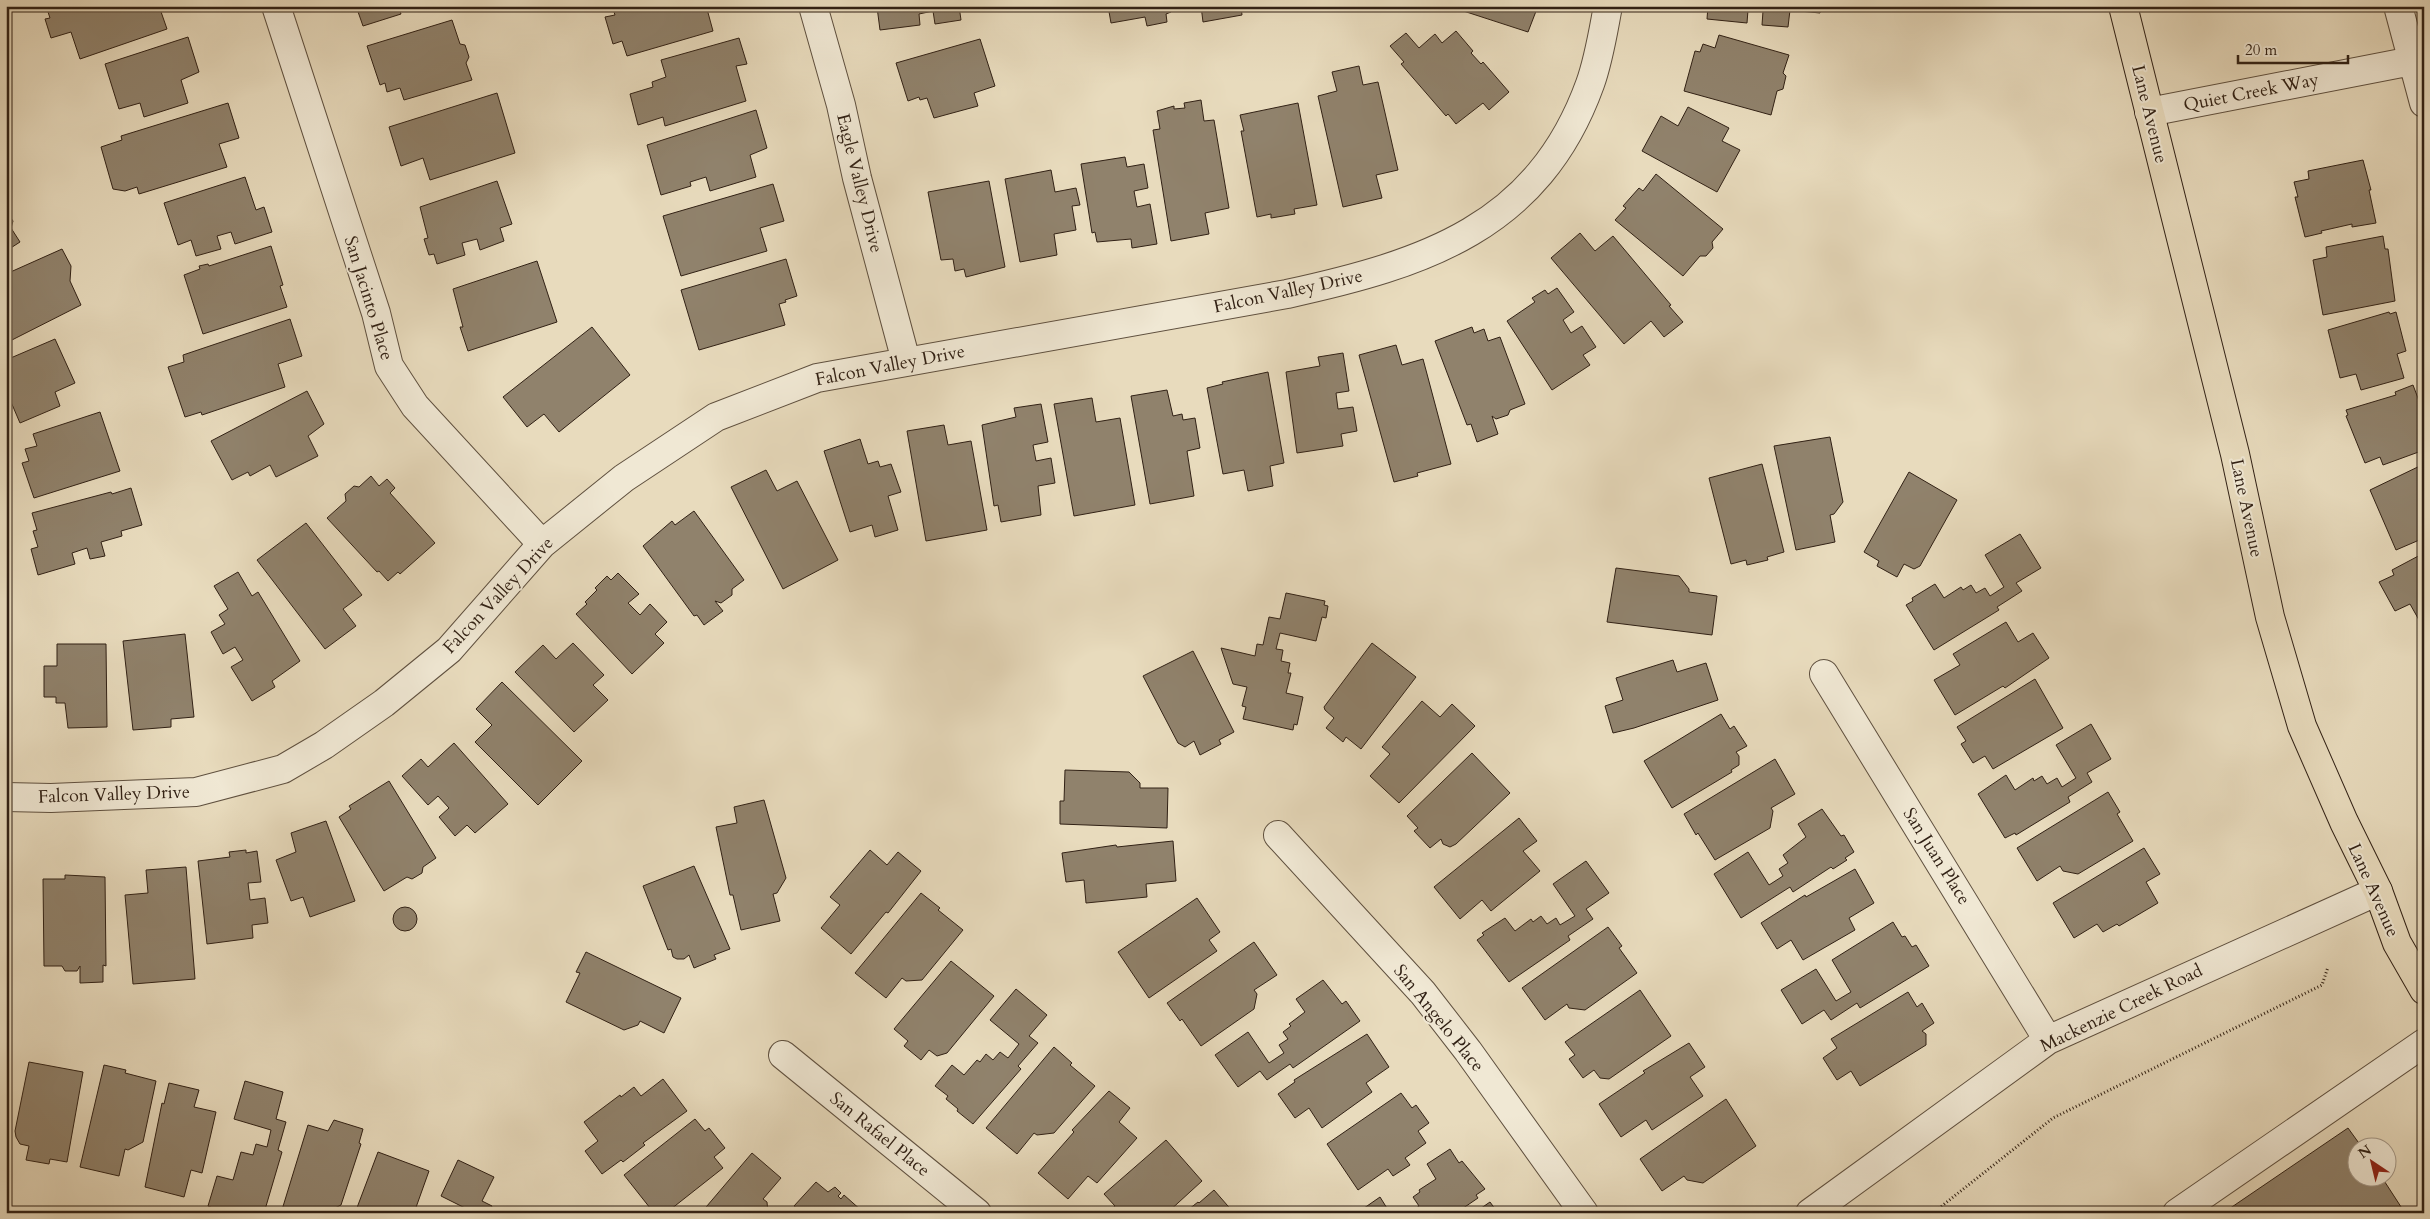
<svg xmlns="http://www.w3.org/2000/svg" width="2430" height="1219" font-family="Cardo,serif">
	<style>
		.building { fill: #90826c; stroke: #312115 }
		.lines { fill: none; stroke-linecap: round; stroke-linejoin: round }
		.minor-casing { stroke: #5f503f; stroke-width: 30 }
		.major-casing { stroke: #312115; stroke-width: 30 }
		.path { stroke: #312115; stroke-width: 3; stroke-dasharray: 1 2.5; stroke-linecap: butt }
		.minor { stroke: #f0e8d4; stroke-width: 28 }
		.major { stroke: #e8dbbd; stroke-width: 28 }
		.labels { text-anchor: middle; stroke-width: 4; stroke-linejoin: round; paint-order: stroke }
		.street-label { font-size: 18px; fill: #312115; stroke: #f0e8d4 }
	</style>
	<rect width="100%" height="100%" fill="#e8dbbd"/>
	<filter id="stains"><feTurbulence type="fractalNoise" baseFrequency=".004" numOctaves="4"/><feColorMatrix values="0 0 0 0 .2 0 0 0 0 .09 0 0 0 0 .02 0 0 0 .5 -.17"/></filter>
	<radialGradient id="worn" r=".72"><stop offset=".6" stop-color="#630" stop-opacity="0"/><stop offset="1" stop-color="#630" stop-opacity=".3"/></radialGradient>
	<path class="building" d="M46 6H159L167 29 80 59 71 32 51 38 45 19 50 18Z
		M356 6H398L401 14 363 26Z
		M612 6H716L707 9 713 31 627 56 622 41 613 44 605 17 615 15Z
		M959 6 961 20 935 24 933 11 919 14 920 25 880 30 877 7Z
		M1108 6H1170L1171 12 1166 14 1167 22 1147 26 1145 17 1111 23Z
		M1201 6H1241L1242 15 1203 22Z
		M1448 6H1538L1528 32Z
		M1708 6H1821L1820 13 1790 10 1788 27 1762 25 1763 11 1748 10 1747 23 1707 19Z
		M452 20 460 44 465 45 469 57 466 63 472 80 404 100 400 88 387 92 385 83 380 85 367 46Z
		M1456 31 1473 51 1471 53 1481 64 1483 62 1509 92 1489 110 1483 103 1456 124 1448 114 1446 116 1401 64 1404 62 1390 46 1406 33 1419 48 1435 34 1442 43Z
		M1719 35 1789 55 1783 73 1786 76 1783 89 1777 91 1771 115 1684 91 1695 51 1700 52 1703 44 1715 48Z
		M188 37 199 72 181 80 188 103 144 117 140 103 119 109 105 64Z
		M739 38 747 64 736 66 746 101 665 126 663 117 638 125 630 94 653 87 652 82 666 77 661 60Z
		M980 39 995 86 974 93 978 106 934 118 927 98 920 100 919 97 908 101 896 63Z
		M1359 66 1363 85 1378 82 1398 170 1376 175 1382 198 1343 207 1318 96 1337 91 1332 72Z
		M497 93 515 153 430 180 423 158 401 166 389 127Z
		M1201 100 1204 121 1214 120 1229 208 1205 213 1209 234 1171 241 1153 130 1160 129 1157 111 1174 106V109L1185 108 1184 103Z
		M228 103 239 138 219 144 227 167 139 194 137 187 125 191 113 189 101 147 122 140 121 136Z
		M1298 103 1317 205 1294 209 1295 214 1271 218V214L1257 217 1241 131H1244L1240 115Z
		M1688 107 1729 128 1722 141 1740 150 1717 192 1642 151 1661 116 1678 126Z
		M756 110 767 148 750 155 756 177 710 191 706 177 690 182 691 186 661 195 647 145Z
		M1125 157 1127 167 1144 164 1148 188 1134 191 1137 207 1150 204 1157 244 1132 248 1131 239 1097 242 1095 232 1092 233 1081 164Z
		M2363 160 2371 190H2369L2376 223 2352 227V224L2321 231 2322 233 2305 237 2295 197H2298L2294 182 2309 179 2308 171Z
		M1051 170 1055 192 1076 188 1080 205 1072 206 1076 230 1054 234 1057 255 1020 262 1005 179Z
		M1656 174 1723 229 1712 242 1713 248 1706 256H1700L1683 276 1615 220 1626 208 1623 206 1639 188 1643 191Z
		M245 177 256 210 264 207 272 232 235 244 231 232 217 236 221 249 196 256 191 240 178 245 164 203Z
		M497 181 512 224 500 228 504 241 480 250 477 239 462 243 465 255 437 264 434 254 429 255 424 239 428 238 420 207Z
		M989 181 1005 267 966 277 964 269 955 271 953 259 941 260 928 192Z
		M773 184 784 221 760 228 767 251 681 276 663 216Z
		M6 211 13 221 11 228 20 242 6 251Z
		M1580 233 1595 251 1613 236 1671 305 1669 306 1683 322 1664 337 1651 321 1624 344 1551 258Z
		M2383 236 2385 249H2388L2395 301 2323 315 2313 260 2327 257 2326 247Z
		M271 246 283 285 280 286 287 307 203 334 184 275 200 269 199 266 208 264 209 266Z
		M62 249 71 266 70 281 81 305 6 343V274Z
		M786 259 797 296 785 300 786 302 779 304 785 325 699 350 681 290Z
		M537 261 557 322 468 351 460 327H463L453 289Z
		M1557 288 1574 312 1563 320 1571 333 1582 326 1596 347 1583 355 1590 365 1552 390 1507 321 1535 302 1532 298 1545 290 1548 294Z
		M2389 312 2390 314 2396 312 2406 351 2397 354 2404 378 2361 390 2356 374 2340 378 2328 330Z
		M290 319 302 356 278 364 285 387 202 415 201 412 185 417 168 367 184 362 183 355Z
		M592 327 630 375 559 432 544 414 527 427 503 397Z
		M1472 327 1474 333 1484 329 1488 341 1500 337 1525 404 1510 410 1508 415 1496 419 1492 416 1498 434 1477 442 1471 424 1467 425 1435 341Z
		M55 339 75 383 55 392 60 406 20 423 11 402 6 404V360Z
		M1396 345 1402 365 1423 359 1451 464 1417 473 1418 476 1394 482 1359 355Z
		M1343 353 1349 391 1336 393 1338 409 1353 407 1357 431 1341 434 1343 446 1297 453 1286 372 1320 366 1318 357Z
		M1268 372 1284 463 1270 466 1273 486 1248 491 1244 470 1223 474 1207 388 1223 384 1222 382Z
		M2413 385 2424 414V450L2383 465 2380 457 2365 463 2346 416 2348 415 2346 410 2396 395 2395 392Z
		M1167 390 1173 416 1182 414 1183 420 1195 418 1200 448 1187 451 1194 496 1150 504 1131 396Z
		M307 391 324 424 308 436 318 456 276 477 270 465 250 476 248 472 232 480 211 441Z
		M1092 398 1096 422 1120 418 1135 505 1074 516 1054 404Z
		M1041 404 1048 442 1033 445 1036 461 1051 458 1055 483 1038 486 1041 515 1001 522 998 505 994 506 982 425 1016 417 1014 408Z
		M100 412 120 471 34 498 22 463 29 461 25 449 37 446 33 434Z
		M944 425 948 445 971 441 987 530 926 541 907 431Z
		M1830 437 1843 502 1834 514 1830 515 1835 542 1796 550 1774 446Z
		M860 439 868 464 878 461 880 467 891 464 901 492 888 496 898 530 875 537 872 525 850 532 824 451Z
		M1762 464 1784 552 1767 557 1768 560 1747 565 1746 560 1731 564 1709 478Z
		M2424 464V538L2396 550 2370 490Z
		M766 470 777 491 797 481 838 560 783 589 731 487Z
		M1909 472 1957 500 1920 566 1914 569 1904 564 1897 577 1877 566 1879 561 1864 552Z
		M371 476 379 486 387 479 395 488 390 493 435 543 400 574 398 572 388 581 379 571 377 572 327 518 346 501 345 494 354 486 359 487Z
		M131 488 142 525 121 531 122 536 101 542 105 556 90 559 87 548 72 553 75 564 38 575 31 549 38 547 33 531 37 530 32 513 111 492 112 494Z
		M694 511 744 580 732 589V595L721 603 715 601 723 611 704 625 697 615 694 616 643 546 672 521 675 525Z
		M306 523 362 595 343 609 356 626 325 649 257 560Z
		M2020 534 2041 568 2016 583 2022 591 1997 607 1999 610 1934 650 1906 605 1913 601 1912 598 1935 584 1944 598 1961 587 1963 590 1971 585 1976 593 1985 588 1990 596 2004 587 1985 555Z
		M2424 553V617L2419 620 2410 604 2395 611 2379 582 2394 575 2392 570Z
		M1616 568 1679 576 1689 589V592L1717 596 1712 635 1607 622Z
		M238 572 252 596 258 592 300 661 272 681 275 687 252 701 231 667 243 660 235 647 223 654 211 632 225 624 219 615 228 609 214 586Z
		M618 573 639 594 628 603 640 615 650 604 667 622 655 634 664 643 632 674 576 614 587 604 585 602 597 590 595 588 607 576 611 580Z
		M1286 593 1325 601 1324 605 1328 606 1326 618 1322 617 1316 641 1280 633 1276 649 1283 650 1281 661 1290 663 1288 673H1291L1286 693 1303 697 1297 725 1294 724 1293 730 1243 719 1246 707 1242 706 1247 687 1233 684 1221 648 1255 656 1257 644 1263 645 1269 617 1280 619Z
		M2006 622 2018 642 2033 633 2049 658 2005 688 2003 686 1955 715 1934 680 1960 665 1953 654Z
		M185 634 194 717 171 719V727L133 730 123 641Z
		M573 643 604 675 593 685 608 700 574 732 515 672 543 645 556 659Z
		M1372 643 1416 677 1361 749 1346 737 1343 742 1326 728 1334 718 1325 710 1324 707Z
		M57 644H106L107 727 68 728 65 703H56V697H44V666H57Z
		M1193 651 1234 732 1219 740 1221 744 1200 755 1194 741 1185 747 1178 743 1143 676Z
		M1673 660 1677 672 1706 663 1718 700 1634 728 1613 733 1605 706 1623 700 1616 678Z
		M2035 679 2063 728 1993 769 1985 756 1973 763 1961 744 1966 741 1957 727Z
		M502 682 582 761 538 805 475 742 492 725 476 709Z
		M1422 701 1440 717 1452 704 1475 726 1399 803 1370 776 1390 754 1382 747Z
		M1721 714 1730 729 1734 726 1747 746 1736 752 1739 756V765L1731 770 1732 772 1672 808 1644 761Z
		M2091 724 2111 759 2087 773 2092 782 2068 797 2070 802 2016 835 2015 833 2005 838 1978 794 2006 775 2015 790 2033 778 2034 781 2042 776 2047 784 2057 778 2062 787 2076 778 2056 745Z
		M454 743 508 804 475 833 467 825 455 836 439 817 449 808 438 796 428 805 402 776 421 759 428 767Z
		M1472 753 1510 793 1456 844 1450 847 1443 844 1441 839 1430 848 1414 831 1418 828 1407 816Z
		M1775 759 1795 794 1771 808 1773 811 1770 828 1715 860 1698 833 1696 835 1684 814Z
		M1065 770 1129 772 1140 783V788H1168L1167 828 1060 824V801H1064Z
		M389 781 436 858 423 867 422 873 412 879 407 877 384 891 339 817 351 809 349 806Z
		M2108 792 2120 812 2117 814 2133 841 2078 874 2063 871 2060 866 2037 881 2017 848Z
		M764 800 786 878 777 893 773 894 780 921 741 930 733 895H730L716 827 737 823 734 807Z
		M1822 809 1841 836 1844 835 1854 852 1845 858 1847 860 1833 869 1831 867 1793 892 1790 887 1741 918 1714 874 1748 852 1769 885 1783 876 1779 869 1788 863 1783 855 1806 837 1798 824Z
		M1519 818 1537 841 1523 851 1540 871 1491 911 1482 900 1460 919 1434 887Z
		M326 821 355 901 310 917 303 897 291 901 276 860 296 852 291 833Z
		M1173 841 1176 881 1146 884 1147 897 1086 903 1084 880 1066 882 1062 853 1116 845 1117 847Z
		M2144 848 2160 874 2146 882 2158 903 2119 926 2117 924 2103 932 2097 924 2074 938 2053 903Z
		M246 850V853L257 851 261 882 248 883 250 900 265 898 268 923 252 925 253 938 207 944 198 861 230 857 229 852Z
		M870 850 887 865 898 852 921 871 888 913 886 912 851 954 821 928 840 905 830 897Z
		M1586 861 1609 893 1586 909 1593 919 1568 936 1570 940 1509 982 1477 940 1484 935 1482 933 1505 918 1515 931 1531 919 1533 922 1541 916 1547 924 1556 918 1560 925 1575 916 1553 884Z
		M694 866 730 949 714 955 716 959 694 968 689 955 684 959H677L673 957 671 949 668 950 643 886Z
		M186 867 195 979 133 984 125 895 148 893 146 870Z
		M1855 869 1874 903 1849 918 1855 930 1803 960 1791 940 1777 949 1761 923 1805 895 1806 897Z
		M65 875 105 877 106 966 103 965V982L80 983V966L77 971H65L62 966H44L43 879H65Z
		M921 893 940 908 938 910 963 930 922 980 906 981 902 978 886 998 855 973Z
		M1197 898 1220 932 1209 940 1217 951 1149 998 1118 952Z
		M393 919a12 12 0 1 1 24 0a12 12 0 1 1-24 0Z
		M1893 922 1902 937 1905 936 1912 947 1916 945 1929 966 1860 1008 1857 1003 1831 1020 1824 1010 1802 1024 1781 990 1816 969 1836 1001 1851 992 1832 960Z
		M1608 927 1622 946 1619 948 1637 973 1585 1010 1569 1008 1567 1004 1545 1020 1522 988Z
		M1254 942 1277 975 1254 990 1257 994 1254 1009 1201 1046 1182 1019 1180 1021 1167 1003Z
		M586 952 681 998 664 1033 640 1021 638 1025 624 1030 566 1002 580 973 576 972Z
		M951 961 994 996 947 1053 937 1056 929 1050 921 1060 904 1046 908 1041 894 1029Z
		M1323 980 1342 1004 1346 1001 1360 1021 1293 1068 1290 1064 1267 1080 1260 1071 1238 1087 1215 1055 1248 1032 1269 1063 1284 1053 1279 1045 1288 1039 1283 1032 1291 1026 1289 1024 1305 1012 1296 999Z
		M1016 989 1047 1015 1029 1036 1038 1043 1018 1066 1021 1069 973 1124 957 1111 958 1109 946 1099 948 1096 935 1086 952 1065 964 1075 977 1060 980 1062 986 1054 993 1060 1000 1052 1008 1058 1019 1044 990 1020Z
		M1640 990 1671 1036 1609 1079 1600 1078 1594 1070 1583 1078 1569 1059 1575 1055 1565 1042Z
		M1908 992 1917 1007 1922 1003 1934 1023 1922 1031 1926 1034V1045L1860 1086 1851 1071 1837 1080 1823 1058 1837 1048 1831 1039Z
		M1367 1034 1389 1067 1366 1083 1372 1092 1322 1128 1309 1108 1295 1118 1278 1094 1295 1082 1294 1080Z
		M1689 1043 1705 1067 1690 1077 1703 1096 1652 1130 1646 1120 1621 1137 1599 1104 1645 1073 1643 1071Z
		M1054 1047 1072 1063 1070 1065 1095 1086 1054 1133 1037 1135 1034 1133 1017 1154 986 1128Z
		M29 1062 83 1072 67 1162 50 1159 49 1164 26 1160 29 1146 20 1144 16 1137 15 1131Z
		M104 1065 126 1070 125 1073 156 1081 143 1142 128 1150 125 1149 119 1176 80 1167Z
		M663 1079 687 1111 643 1143 645 1145 623 1162 621 1160 602 1174 585 1151 598 1141 584 1122 620 1095 621 1097 634 1087 641 1096Z
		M245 1081 283 1092 276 1119 286 1122 278 1150 282 1152 264 1213H224L208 1206 217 1176 233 1180 241 1152 253 1155 256 1144 267 1147 271 1130 234 1119Z
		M169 1083 199 1090 194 1107 216 1112 202 1173 191 1170 184 1197 145 1187 162 1103 164 1104Z
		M1109 1091 1130 1108 1119 1122 1137 1138 1097 1183 1088 1176 1068 1199 1038 1173 1074 1132 1072 1130Z
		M1401 1093 1412 1108 1416 1105 1429 1123 1418 1131 1426 1143 1405 1158 1410 1165 1393 1176 1388 1169 1358 1190 1327 1144Z
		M1726 1099 1756 1146 1703 1183 1687 1180 1684 1176 1662 1191 1640 1159Z
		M695 1119 705 1131 709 1128 725 1148 714 1157 723 1168 666 1213H654L624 1175Z
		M334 1120 363 1129 359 1143 361 1144 341 1205 327 1212 281 1213 308 1125 328 1131Z
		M2348 1128 2361 1146H2358V1176H2381L2405 1213H2223Z
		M1166 1140 1202 1181 1167 1213H1107L1115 1206 1104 1194Z
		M1450 1149 1459 1163 1462 1161 1485 1189 1476 1195 1478 1198 1456 1213H1410L1419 1206 1413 1197 1420 1192 1419 1190 1436 1179 1427 1164Z
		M378 1152 429 1171 414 1213H355Z
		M752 1153 781 1178 763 1199 767 1202 768 1213H701Z
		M458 1160 494 1177 482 1201 492 1206 489 1213H475L441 1196Z
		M816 1182 828 1192 835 1187 841 1193 838 1196 841 1199 844 1195 862 1211 860 1213H803L794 1206Z
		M1214 1190 1234 1213H1184L1198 1202 1199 1203Z
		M1380 1197 1390 1213H1357Z
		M1490 1202 1498 1213H1474Z"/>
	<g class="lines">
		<defs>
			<path id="minor" d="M276 6 376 313 389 366 415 406 542 544
				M813 6 841 105 857 178 906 361
				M2398 6 2424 103
				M2149 112 2412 61
				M1824 674 2048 1040
				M6 797 51 798 196 792 283 769 324 745 384 703 449 650 542 544 624 478 716 417 817 378 1287 294C1424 264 1538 228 1590 84 1599 59 1603 32 1608 6
				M1278 835 1423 993 1468 1051 1584 1213
				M783 1055 977 1213
				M1810 1213 2048 1040 2378 891
				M2177 1213 2424 1043"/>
			<path id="major" d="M2123 6 2235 454 2270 617 2302 726 2344 822 2378 891 2397 943 2424 990"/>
		</defs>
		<use href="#minor" class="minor-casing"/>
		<use href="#major" class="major-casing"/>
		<path class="path" d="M1933 1213 2053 1118 2322 985 2328 967"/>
		<use href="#minor" class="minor"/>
		<use href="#major" class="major"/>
	</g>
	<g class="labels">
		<g class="street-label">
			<text transform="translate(2251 92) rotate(-11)" y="6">Quiet Creek Way</text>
			<text transform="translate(2150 114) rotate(76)" y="6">Lane Avenue</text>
			<text transform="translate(860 183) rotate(76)" y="6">Eagle Valley Drive</text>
			<text transform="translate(1288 291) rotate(-12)" y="6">Falcon Valley Drive</text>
			<text transform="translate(369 298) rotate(73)" y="6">San Jacinto Place</text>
			<text transform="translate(890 365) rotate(-11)" y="6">Falcon Valley Drive</text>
			<text transform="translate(2247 508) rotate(78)" y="6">Lane Avenue</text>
			<text transform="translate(498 595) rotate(-47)" y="6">Falcon Valley Drive</text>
			<text transform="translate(114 794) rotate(-2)" y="6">Falcon Valley Drive</text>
			<text transform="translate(1937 856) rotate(58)" y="6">San Juan Place</text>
			<text transform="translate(2374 890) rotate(66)" y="6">Lane Avenue</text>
			<text transform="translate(2121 1008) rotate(-26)" y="6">Mackenzie Creek Road</text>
			<text transform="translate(1439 1018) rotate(51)" y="6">San Angelo Place</text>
			<text transform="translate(880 1134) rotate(39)" y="6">San Rafael Place</text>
		</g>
	</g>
	<rect width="2430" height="1219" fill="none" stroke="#e8dbbd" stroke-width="25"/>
	<rect x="8" y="8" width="2415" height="1204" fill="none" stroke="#312115" stroke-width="2.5"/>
	<rect x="12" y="12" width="2405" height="1194" fill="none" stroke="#312115"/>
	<g transform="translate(2372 1162) rotate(325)"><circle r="24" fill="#f0e8d4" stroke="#a49888"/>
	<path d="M0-4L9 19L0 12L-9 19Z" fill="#8f2418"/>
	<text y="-8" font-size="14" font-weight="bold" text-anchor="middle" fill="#312115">N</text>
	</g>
	<path d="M2238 55v8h110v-8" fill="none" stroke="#312115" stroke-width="2.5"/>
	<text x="2245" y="55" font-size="15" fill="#312115" stroke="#f0e8d4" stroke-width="4" paint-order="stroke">20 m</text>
	<rect width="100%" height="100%" filter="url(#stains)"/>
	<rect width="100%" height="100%" fill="url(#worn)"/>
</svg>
